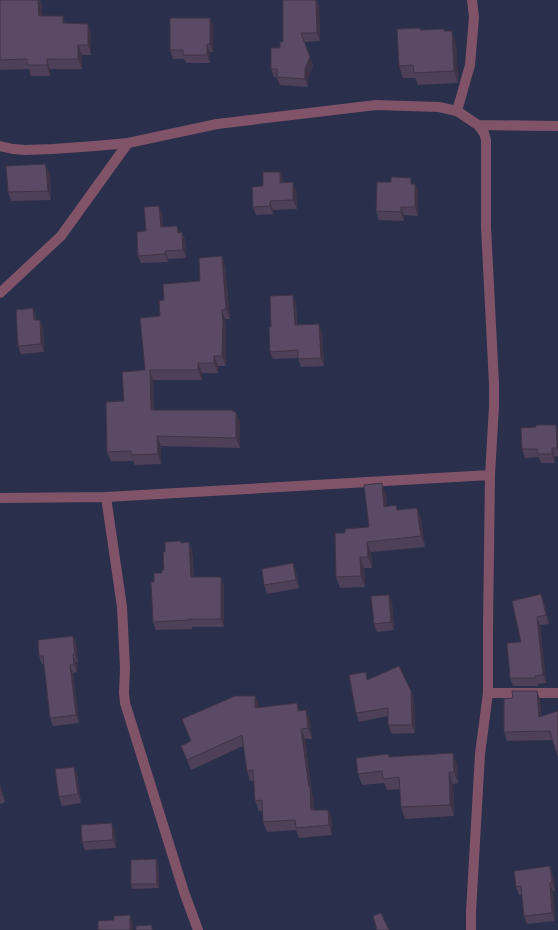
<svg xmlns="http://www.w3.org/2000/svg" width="558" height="930" font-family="Roboto,sans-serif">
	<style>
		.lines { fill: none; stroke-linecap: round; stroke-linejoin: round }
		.minor { stroke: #815369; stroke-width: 10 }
		.wall { fill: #4d4058 }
		.shaded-wall { fill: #3f3447 }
		.building { fill: #5a4a66; stroke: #3f3447 }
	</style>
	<rect width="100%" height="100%" fill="#2a304b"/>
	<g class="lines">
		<path class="minor" d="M457 111 470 65 474 17 472 0
			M0 146 13 149 25 150 53 149 95 146 128 143 217 124 376 105 439 107 457 111 478 125 558 126
			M0 293 61 236 128 143
			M106 497 122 607 125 668 124 693 125 703 184 892 198 930
			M0 498 106 497 490 475
			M488 693H558
			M471 930V912L480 754 488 693V627L490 475 494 406V384L486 227V140L484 133 478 125"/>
	</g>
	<path class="wall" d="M0 0H40L42 5V16H63L65 24 91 34V55H82V69H50V76H31L29 69 0 70Z
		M319 6 320 41 304 42 313 66 308 77V87L280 85 277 78 274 77 271 69 280 48 283 42Z
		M210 18 213 26V52H210V63H186L184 59H173L170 50Z
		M421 30 445 31 456 43 458 83 418 85 415 78H403L399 66Z
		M45 164 50 175 51 200 11 201 8 192Z
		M280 172 283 180V183L296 191 297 209 273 210V214L256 215 253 207 263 186Z
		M413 184H415L418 192V216L404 215V221L379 220 376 211Z
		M159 206 162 214 163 226 180 232H182L185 240 186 258 168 259V262L141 263 138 256 146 231Z
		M222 256 225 266 230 319H225L226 333V366H218V373H202V380H153L154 410H233L234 412H236L240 421V448L161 446V464L135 465 133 461H111L107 452 124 401 145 370 160 316 164 300 200 281Z
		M293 295 296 303 297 325 322 332 324 366 301 367 298 358 273 359 270 352Z
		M33 308 36 317V320H40L43 328 44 352 21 354 18 346Z
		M558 430V456L555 457V463H541L539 457 525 458 522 449Z
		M386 494 387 506 421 519 425 547 371 552 372 568H364L365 587 340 588 336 577 345 533 369 527Z
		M189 542 192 551 194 577H221L224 586V627H192V629L156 630 153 622 154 582 162 573 164 570 165 552 182 543Z
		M293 563 296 572 299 588 267 594 264 585Z
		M389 595 392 603 394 630 377 632 374 624Z
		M544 603 549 624 540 625 546 683 538 684V686H513L510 678 521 642Z
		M73 636 76 644 78 662H76L77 672 73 673 79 723 53 726 50 718 44 664H42L39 656Z
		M369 680 411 691 414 699 415 733 392 734 388 725V716L359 722 356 713Z
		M537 691 540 700 541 716 558 711V757L552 740 507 741 504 732 513 698Z
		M255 696 259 707 300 711 310 721 312 739H305L312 794 313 797 314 810H328L332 820V835L299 838 296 830 267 832 263 822V811H259L255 801 254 781H250L247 771 243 746 191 770 181 746 191 742 182 719Z
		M453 753 457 765 458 783 453 784 454 816 405 819 401 807 400 789 387 790 384 783 362 785 358 774 388 754 389 757Z
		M74 767 77 775 81 803 62 806 59 797Z
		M0 784 5 802 0 804Z
		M115 832 116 848 85 850 82 842Z
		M156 859 158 863 159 888 132 889 131 884Z
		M553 875 555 891H553L555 921 527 924 524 916 522 895H519L516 887Z"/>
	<path class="shaded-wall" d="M38 0H40L42 5 43 27 39 16Z
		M316 0H317L319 6 320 41 317 33Z
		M63 16 66 27 63 23Z
		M210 18 213 26V52L210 44Z
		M88 24 91 34V55L88 45Z
		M452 31 456 43 458 83 454 71Z
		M301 33 313 66 308 77V87L305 79Z
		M207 44 210 52V63L207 55Z
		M78 45 82 55V69L78 59Z
		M47 59 50 69V76L47 65Z
		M45 164 50 175 51 200 48 191Z
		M280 172 283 180V191L280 183Z
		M293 182 296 191 297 209 293 200Z
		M415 184 418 192V216L415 207Z
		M270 201 273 210V214L270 206Z
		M159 206 162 214 164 234 161 227Z
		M401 207 404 215V221L401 212Z
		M177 226 180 233H178Z
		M182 232 185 240 186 258 183 250Z
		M165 251 168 259V262L165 254Z
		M222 256 225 266 230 319 226 309Z
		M293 295 296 303 297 333 295 325Z
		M33 308 36 317 37 328 34 320Z
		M222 310 225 319 226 333V366L222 356Z
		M40 320 43 328 44 352 41 344Z
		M319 324 322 332 324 366 321 358Z
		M214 356 218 366V373L214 363Z
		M198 363 202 373V380L198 370Z
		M150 370 153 380 154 420 151 410Z
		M233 410 236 418V412L240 421V448L236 438Z
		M556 425 558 430V452L557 448Z
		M157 436 161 446V464L158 454Z
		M552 448 555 457V463L552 454Z
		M382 483 386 494 388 517 384 507Z
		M417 508 421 519 425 547 421 536Z
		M189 542 192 551 194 586 191 577Z
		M367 542 371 552 372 568 368 557Z
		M360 557 364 568 365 587 361 576Z
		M293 563 296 572 299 588 296 580Z
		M221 577 224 586V627L221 619Z
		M541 594 544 603 549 624 546 615Z
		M389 595 392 603 394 630 391 622Z
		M537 617 540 625 546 683 543 675Z
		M73 636 76 644 78 662 75 654Z
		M73 654 76 662 77 672 74 664Z
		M70 665 73 673 79 723 76 715Z
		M411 691 414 699 415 733 412 725Z
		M537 691 540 700 542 725 539 717Z
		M255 696 259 706V718L255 708Z
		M297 703 301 713 298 711Z
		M306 710 310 721 312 739 308 728Z
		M301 729 305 739 312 794 313 797 315 820 311 810Z
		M453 753 457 765 458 783 454 772Z
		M74 767 77 775 81 803 78 794Z
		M449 772 453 784 454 816 450 805Z
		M0 784 5 802 2 794Z
		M328 810 332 820V835L329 825Z
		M112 823 115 832 116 848 113 840Z
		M156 859 158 863 159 888 157 884Z
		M550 866 553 875 555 891 552 882Z
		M550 883 553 891 555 921 552 913Z
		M130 915 133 924V930H130Z"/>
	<path class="building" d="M0 0H38L39 16H63V23L88 24V45H78V59H47V65H27V59L0 60Z
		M283 0H316L317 33H301L310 57 305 69V79L277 77V69H271V48H280V42H283Z
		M170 18H210V44H207V55H183V50H170Z
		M420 28V30L444 29V31H452L454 71 414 73 413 65 399 66 397 29Z
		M45 164 46 167 48 191 8 192 6 166Z
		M263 172H280V183L293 182V200L270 201V206L253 207 252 187 263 186Z
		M391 177 411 178V184H415V207H401V212L376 211 377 182H391Z
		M159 206 161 227 177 226 178 233 182 232 183 250 165 251V254L138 256 137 232 146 231 144 207Z
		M222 256 226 309 222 310 223 323 222 356H214V363H198V370H150L151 410H233V412H236V438L157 436 158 454 131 455V451L107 452 106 402 124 401 122 372 145 370 140 318 160 316 159 301 164 300 163 284 200 281 199 258Z
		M293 295 295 325 319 324 321 358 298 359V350L270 352 269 327H271L270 296Z
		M33 308 34 320H40L41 344 18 346 16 310Z
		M536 425H556L557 448H552V454H538L537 449H522L521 428 536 427Z
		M382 483 384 507 396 505 397 510 417 508 421 536 367 542 368 557H360L361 576 336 577 335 533H345V529L369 527 364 485Z
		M181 541V543L189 542 191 577H221V619H189V620L153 622 151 582H154V573H162V570H164L163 552H165V542Z
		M293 563 296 580 264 585 262 569Z
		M541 594 546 615 537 617 543 675 535 676V678H510L507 643 521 642 512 601Z
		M389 595 391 622 374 624 371 596Z
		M73 636 75 654H73L74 664 70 665 76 715 50 718 43 656H39L38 640Z
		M399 666 411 691 412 725H388V708L356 713 349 675 366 672 367 680Z
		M512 691H537L539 717 558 711V751H556L550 731 504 732V699L513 698Z
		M235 696H255V708L297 703 298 711 306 710 308 728 301 729 309 787H310L311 810H328L329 825 296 828 295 820 263 822 262 800 255 801 253 770 247 771 242 735 187 760 181 746 191 741 182 719Z
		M453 753 454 772H449L450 805 401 807 399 777 383 779 382 771 358 774 356 758 388 754 389 757Z
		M74 767 78 794 59 797 55 769Z
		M0 786 2 794 0 795Z
		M112 823 113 840 82 842 81 825Z
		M156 859 157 884H131V860Z
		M550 866 552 882 550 883 552 913 524 916 521 886 516 887 514 871Z
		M381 913 389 930H377L373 916Z
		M130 915V930H98V921L114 920V916Z
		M152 925V930H136V926Z"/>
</svg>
